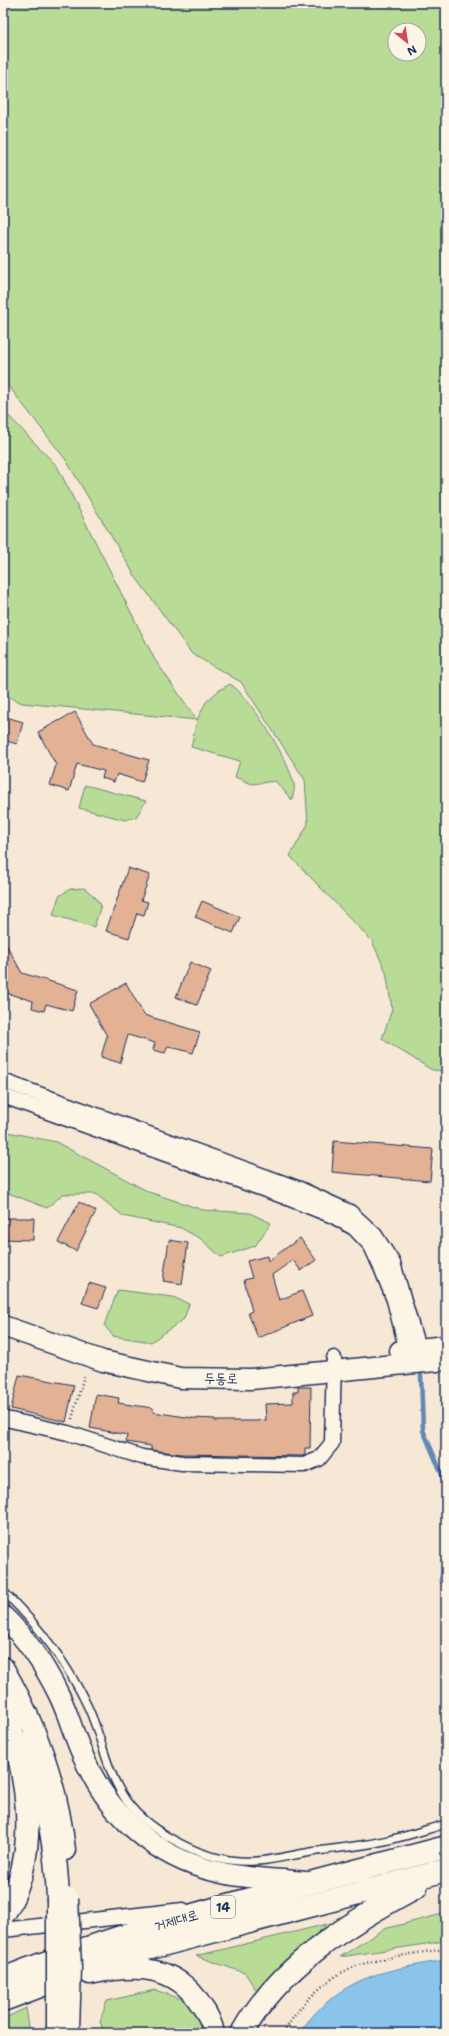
<svg xmlns="http://www.w3.org/2000/svg" width="449" height="2036" font-family="'Shantell Sans','Poor Story',sans-serif">
	<style>
		.green { fill: #b8dc96; stroke: #6a867a; fill-rule: evenodd }
		.water { fill: #8bc4ea; stroke: #5e88b2 }
		.lines { fill: none; stroke-linecap: round; stroke-linejoin: round }
		.stream { stroke: #5e88b2; stroke-width: 4.5 }
		.building { fill: #e3b295; stroke: #1b2f5e }
		.lane-casing { stroke: #1b2f5e; stroke-width: 10 }
		.street-casing { stroke: #1b2f5e; stroke-width: 17 }
		.secondary-casing { stroke: #1b2f5e; stroke-width: 23 }
		.highway-casing { stroke: #1b2f5e; stroke-width: 25 }
		.path { stroke: #1b2f5e; stroke-width: 2.5; stroke-dasharray: 1 3; stroke-linecap: butt }
		.lane { stroke: #fcf5e5; stroke-width: 7 }
		.street { stroke: #fcf5e5; stroke-width: 14 }
		.secondary { stroke: #fcf5e5; stroke-width: 20 }
		.highway { stroke: #fcf5e5; stroke-width: 22 }
		.secondary-bridge-casing { stroke: #1b2f5e; stroke-width: 23; stroke-linecap: butt }
		.highway-bridge-casing { stroke: #1b2f5e; stroke-width: 25; stroke-linecap: butt }
		.secondary-bridge { stroke: #fcf5e5; stroke-width: 20 }
		.highway-bridge { stroke: #fcf5e5; stroke-width: 22 }
		.labels { text-anchor: middle; stroke-width: 3.5; stroke-linejoin: round; paint-order: stroke }
		.shield { fill: #fcf5e5; stroke: #5e6a86; stroke-width: 1 }
		.shield-label { font-size: 13px; font-weight: bold; fill: #1b2f5e }
		.street-label { font-size: 14px; fill: #1b2f5e; stroke: #fcf5e5 }
	</style>
	<rect width="100%" height="100%" fill="#f7e8d5"/>
	<filter id="ink" filterUnits="userSpaceOnUse"><feTurbulence type="fractalNoise" baseFrequency=".025" numOctaves="2"/><feDisplacementMap in="SourceGraphic" scale="8" xChannelSelector="R" yChannelSelector="G"/><feConvolveMatrix kernelMatrix="1 2 1 2 8 2 1 2 1" color-interpolation-filters="sRGB"/></filter>
	<g filter="url(#ink)">
		<path class="green" d="M3 3H446V1071L432 1070 382 1039 392 1009 386 972 372 941 290 856 308 824 305 780 241 682 192 654 135 576 66 460 3 379ZM395 30H419V54H395Z
			M3 410 57 466 155 660 197 720 206 702 218 691 230 684C250 696 290 762 294 785 295 790 293 795 292 800L275 781 252 784 235 777 240 761 191 747 197 720 22 703 3 694Z
			M85 785 146 801 136 817 125 820 79 808Z
			M84 888 94 896 101 905 94 927 53 915 59 896 70 889Z
			M3 1131 56 1142 149 1192 203 1210 250 1213 271 1223 255 1246 221 1257 201 1239 181 1228 123 1216 96 1194H63L47 1208 3 1191Z
			M118 1290 173 1297 189 1304 184 1319 151 1342 113 1336 104 1325Z
			M446 1913V1938L439 1942 340 1957 384 1929Z
			M327 1924 273 1978 262 1999 245 1973 196 1956Z
			M155 1990 188 2001 210 2033H104L100 2021 107 2001Z
			M26 2008 30 2033H3V2019Z"/>
		<path class="water" d="M446 1960V2033H299C341 1976 381 1971 446 1960Z"/>
		<g class="lines">
			<path class="stream" d="M421 1375 423 1430 446 1484
				M446 1560 441 1580 446 1587"/>
		</g>
		<path class="building" d="M75 712 93 744 149 760 142 782 117 774 114 782 102 778 104 771 77 764 69 791 50 785 56 765 38 732Z
			M3 716 23 722 17 744 3 740Z
			M128 868 150 875 141 900 148 902 144 915 137 913 129 938 106 931Z
			M202 901 240 917 233 933 195 917Z
			M3 939 22 973 78 990 72 1011 46 1004 44 1011 32 1008 33 1001 3 992Z
			M190 962 211 971 197 1005 176 997Z
			M126 983 144 1015 200 1032 193 1053 168 1046 165 1053 153 1050 155 1043 128 1035 120 1063 101 1057 107 1036 89 1004Z
			M334 1141 433 1149 430 1181 332 1172Z
			M79 1202 96 1211 76 1251 58 1242Z
			M3 1218H34L33 1240 3 1239Z
			M300 1238 316 1260 301 1271 293 1260 272 1275 279 1300 302 1291 312 1316 258 1338 248 1313 252 1311 244 1280 252 1278 247 1261 267 1256 268 1261Z
			M169 1240 188 1243 182 1284 163 1281Z
			M89 1283 106 1288 98 1308 82 1303Z
			M19 1375 74 1385 66 1422 11 1409Z
			M298 1387H311L310 1448H305V1455L302 1456 181 1454 151 1450V1446L126 1442 127 1435 90 1428 96 1394 119 1398 118 1403 153 1408V1412L192 1418 215 1419V1421H256L266 1420 265 1404 293 1403V1392H298Z"/>
		<g class="lines">
			<defs>
				<path id="lane" d="M3 1591C37 1624 68 1664 88 1707 101 1735 106 1768 122 1794 142 1829 200 1859 239 1861 264 1863 286 1856 311 1852 333 1848 357 1847 379 1842 402 1838 424 1830 446 1824"/>
				<path id="street" d="M3 1081 300 1189 350 1212 375 1235 393 1263 421 1358
					M3 1096 285 1197 333 1216 354 1228 371 1246 382 1270 394 1300 409 1359
					M6 1419 68 1433 142 1457 182 1463 304 1465 319 1459 332 1443 334 1358
					M3 1930 183 1910"/>
				<path id="secondary" d="M3 1326 103 1361 180 1378 251 1379 446 1360
					M400 1351 446 1346
					M3 1616C26 1638 45 1666 59 1695 68 1713 73 1733 81 1751 105 1812 154 1858 218 1872 246 1879 276 1879 305 1882
					M3 1667C36 1724 58 1785 65 1850
					M90 1974C133 1965 175 1963 201 2005 207 2013 212 2023 214 2033"/>
				<path id="highway" d="M3 1704C27 1769 43 1854 3 1915
					M27 1743C46 1793 56 1845 58 1899
					M3 1979C146 1922 297 1887 446 1847
					M3 2000 120 1956 446 1870
					M242 2033C280 1965 349 1923 416 1887"/>
			</defs>
			<use href="#lane" class="lane-casing"/>
			<use href="#street" class="street-casing"/>
			<use href="#secondary" class="secondary-casing"/>
			<use href="#highway" class="highway-casing"/>
			<path class="path" d="M72 1419 84 1376
				M284 2033C297 2006 330 1974 359 1965 387 1957 417 1953 446 1949"/>
			<use href="#lane" class="lane"/>
			<use href="#street" class="street"/>
			<use href="#secondary" class="secondary"/>
			<use href="#highway" class="highway"/>
			<defs>
				<path id="secondary-bridge" d="M68 1898 71 1968 69 2029"/>
				<path id="highway-bridge" d="M58 1899V2031"/>
			</defs>
			<use href="#secondary-bridge" class="secondary-bridge-casing"/>
			<use href="#highway-bridge" class="highway-bridge-casing"/>
			<use href="#secondary-bridge" class="secondary-bridge"/>
			<use href="#highway-bridge" class="highway-bridge"/>
		</g>
	</g>
	<g class="labels">
		<rect class="shield" x="211" y="1896" width="24" height="22" rx="3"/>
		<g class="shield-label">
			<text x="223" y="1912">14</text>
		</g>
		<g class="street-label">
			<text transform="translate(221 1378) rotate(1)" y="5">두동로</text>
			<text transform="translate(176 1920) rotate(-16)" y="5">거제대로</text>
		</g>
	</g>
	<rect width="449" height="2036" fill="none" stroke="#fcf5e5" stroke-width="16"/>
	<rect x="8" y="8" width="433" height="2020" fill="none" stroke="#1b2f5e" stroke-width="1.5" filter="url(#ink)"/>
	<g transform="translate(407 42) rotate(150)"><circle r="19" fill="#fcf5e5" stroke="#a2a6af"/>
	<path d="M0-3L7 15L0 10L-7 15Z" fill="#d1495b"/>
	<text y="-6" font-size="11" font-weight="bold" text-anchor="middle" fill="#1b2f5e">N</text>
	</g>
</svg>
